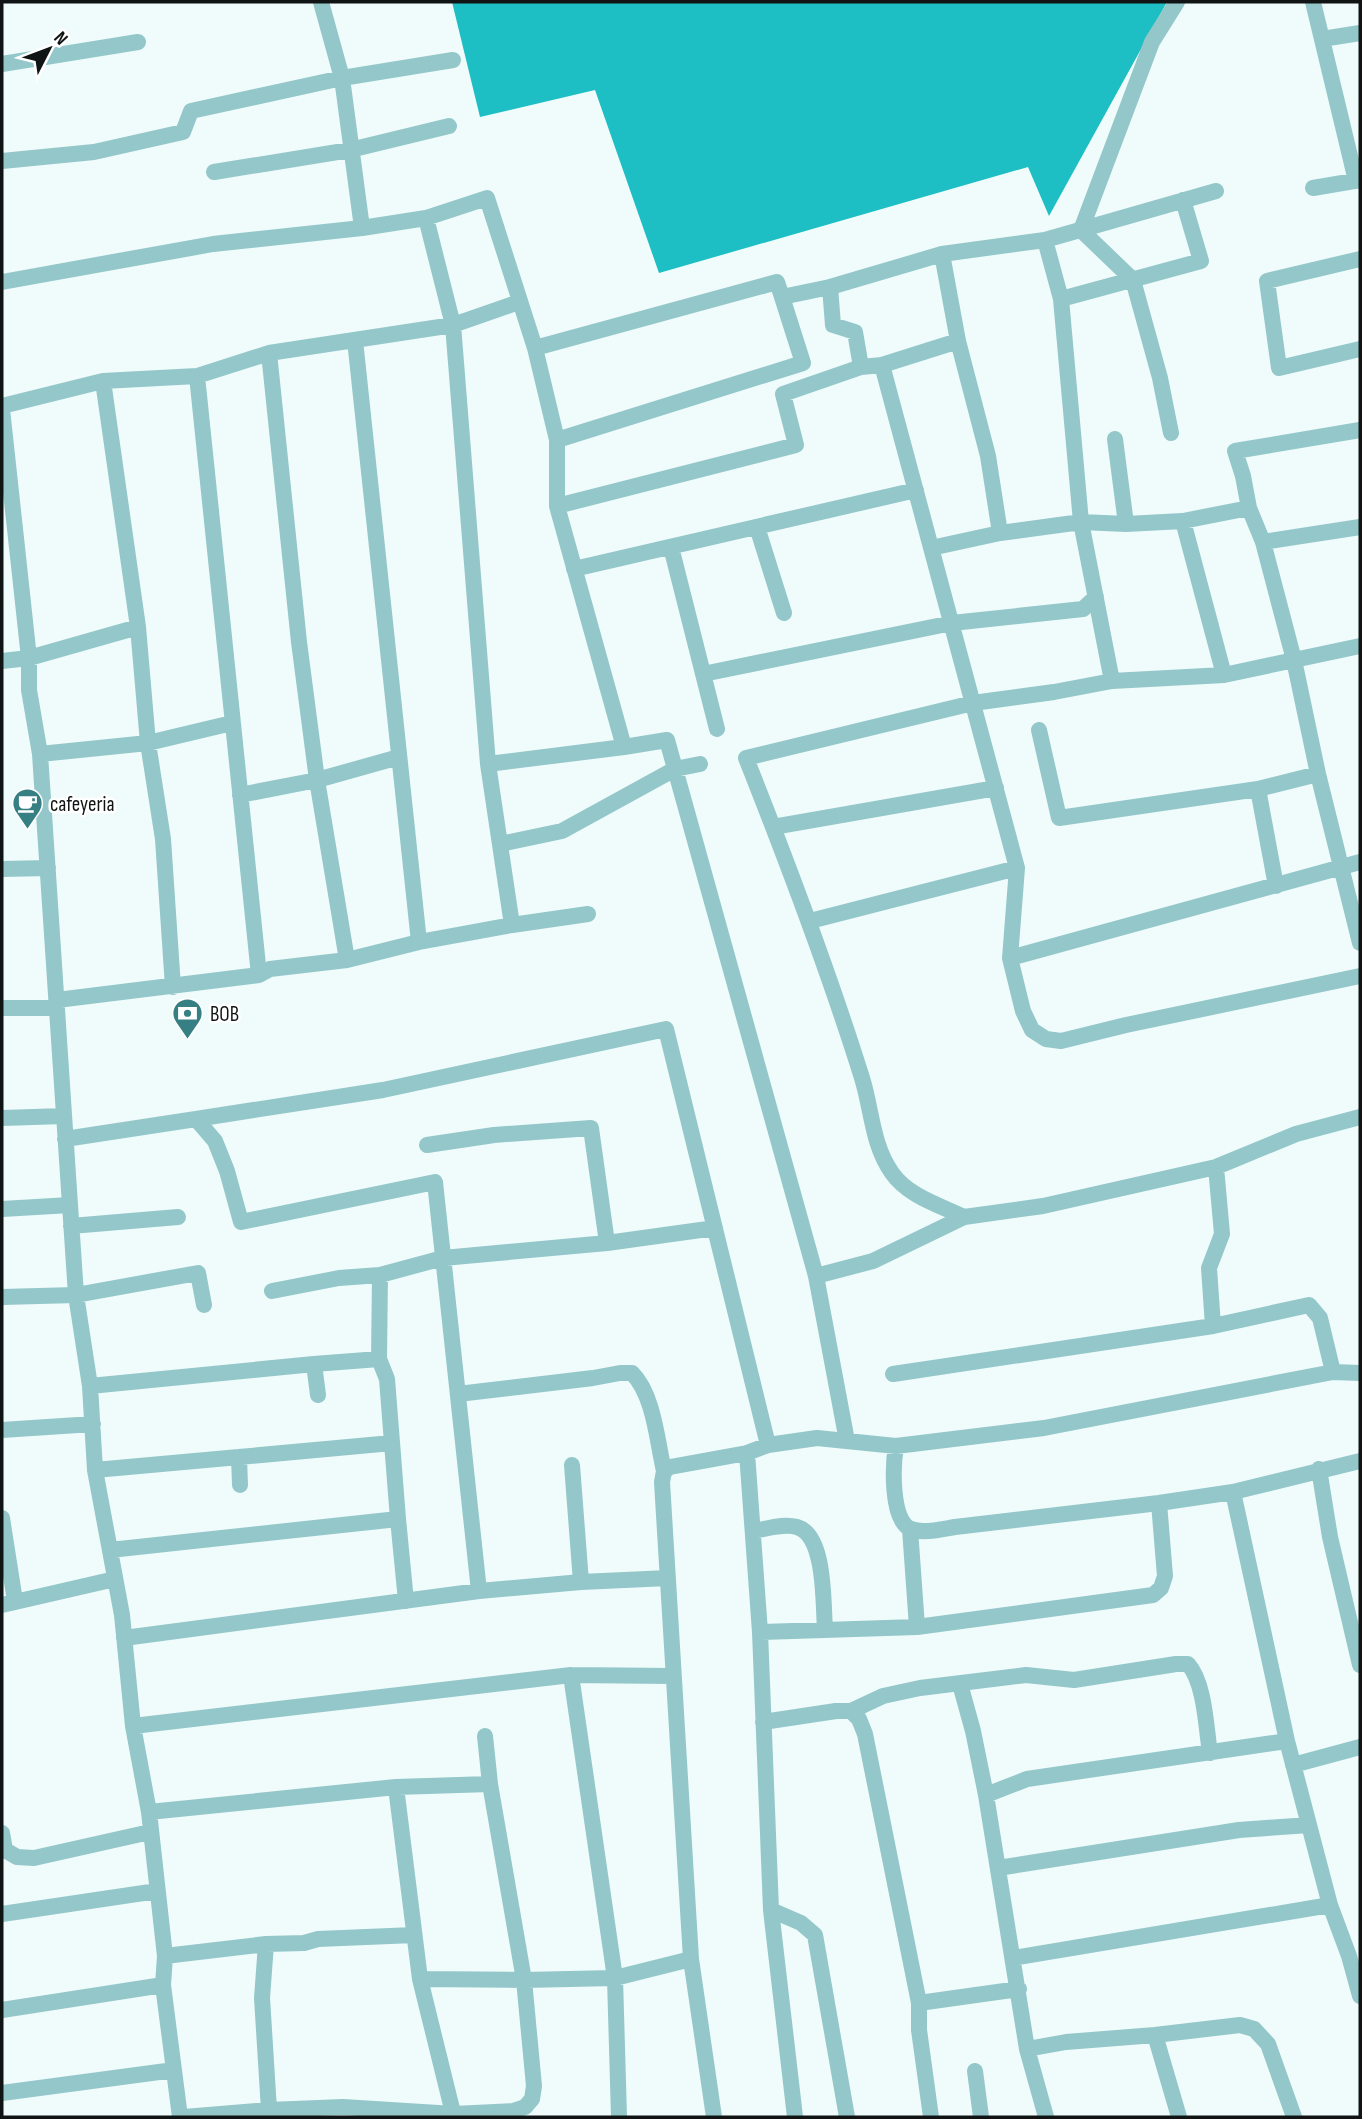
<svg xmlns="http://www.w3.org/2000/svg" width="1362" height="2119" font-family="'Sofia Sans Condensed',sans-serif">
	<style>
		.water { fill: #1dbfc4 }
		.lines { fill: none; stroke-linecap: round; stroke-linejoin: round }
		.street { stroke: #93c7c9; stroke-width: 16 }
		.labels { text-anchor: middle; stroke-width: 5; stroke-linejoin: round; paint-order: stroke }
		.poi-label { font-size: 21px; fill: #101414; stroke: #fff; text-anchor: start }
	</style>
	<rect width="100%" height="100%" fill="#f0fbfb"/>
	<path class="water" d="M452 2H1167L1049 216 1028 167 659 273 595 90 480 117Z"/>
	<g class="lines">
		<path class="street" d="M321 2 342 78 362 228 426 218
			M1313 2 1356 181
			M1322 39 1360 33
			M2 64 138 42
			M2 161 94 152 183 132 191 111 342 78 453 60
			M214 172 350 150 449 126
			M1313 188 1360 180
			M1045 240 1061 299 1081 522 1112 681
			M942 254 958 341 882 365 1017 868 1010 958 1023 1011 1032 1030 1046 1039 1061 1041 1126 1025 1360 976
			M1360 259 1267 281 1279 368 1360 349
			M2 282 213 244 362 228
			M830 287 942 254 1045 240 1216 191
			M1061 299 1201 261 1183 200
			M355 340 419 942
			M958 341 988 456 1000 533
			M535 348 777 282 782 297 830 287 833 325 855 332 861 367 882 365
			M269 353 299 642 317 780 399 757
			M103 381 138 627 148 743 163 839 173 987
			M2 406 103 381 197 376
			M2 409 29 658V690L40 754 76 1295 90 1386 95 1470 122 1615 133 1726 149 1812 165 1956 163 1985 180 2117
			M1171 433 1160 378 1133 280 1081 230 1152 42 1177 2
			M1115 439 1126 524 1183 521 1249 508 1263 542 1294 660 1360 646
			M557 440 803 363 782 297
			M557 506 796 445 783 394 861 367
			M1249 508 1243 476 1235 451 1360 430
			M1183 521 1224 675
			M757 527 784 613
			M1263 542 1360 527
			M671 547 717 729
			M931 548 1000 533 1081 522 1126 524
			M574 569 916 490
			M2 661 29 658 138 627
			M703 674 952 623 1083 609 1096 597
			M1039 730 1059 818 1258 789 1318 774
			M40 754 148 743 232 723
			M488 764 624 747
			M1258 789 1276 886
			M240 795 317 780 347 960
			M773 827 996 788
			M500 844 562 831 675 769 700 764
			M2 869 48 868
			M810 921 1017 868
			M512 925 588 914
			M1010 958 1360 862
			M259 975 197 376 269 353 453 325 519 302
			M57 1000 259 975 270 969 347 960 419 942 512 925 488 764 453 325 426 218 487 198 535 348 557 440V506L624 747 667 740 816 1276 847 1441
			M2 1008H57
			M2 1118 64 1116
			M196 1119 383 1090 666 1029 768 1445
			M65 1139 196 1119 215 1141 227 1171 241 1222 435 1182 479 1591
			M427 1145 494 1135 591 1128 607 1243
			M2 1209 70 1205
			M964 1217C939 1205 908 1196 892 1173 872 1145 872 1110 862 1078 828 969 788 864 746 758L973 703 1054 692 1112 681 1224 675 1294 660 1318 774 1360 943
			M71 1226 178 1217
			M380 1275 379 1359 387 1379 398 1519
			M816 1276 873 1261 964 1217 1043 1206 1216 1167 1296 1134 1360 1117
			M272 1291 339 1278 380 1275 443 1258 607 1243 715 1228
			M2 1297 76 1295 198 1273 204 1305
			M1213 1326 1309 1305 1320 1318 1333 1372
			M314 1364 379 1359
			M893 1374 1213 1326 1209 1268 1222 1234 1216 1167
			M90 1386 314 1364 318 1395
			M458 1394 593 1378 620 1373H632C654 1395 657 1441 664 1471
			M2 1430 93 1424
			M896 1446C893 1463 890 1521 911 1529 923 1534 942 1529 955 1527L1159 1503 1233 1492
			M747 1453 760 1632 771 1910 795 2117
			M239 1457 392 1443
			M1360 1461 1233 1492 1287 1741 1330 1905 1349 1956 1360 1996
			M1319 1469 1330 1537 1360 1665
			M95 1470 239 1457 240 1485
			M2 1518 15 1601
			M910 1529 917 1627
			M753 1531C767 1529 783 1523 797 1527 826 1535 823 1605 825 1630
			M110 1550 398 1519 406 1601
			M581 1582 668 1578
			M2 1605 115 1579
			M760 1632 917 1627 1153 1595 1161 1588 1165 1576 1159 1503
			M124 1638 479 1591 581 1582 572 1465
			M571 1675 672 1676
			M960 1684 973 1731 986 1795
			M851 1711 883 1696 920 1688 1026 1675 1074 1680 1176 1664H1188C1205 1683 1206 1728 1210 1753
			M763 1722 836 1711H851L859 1719 865 1734 919 2003V2030L931 2117
			M133 1726 571 1675 615 1978 524 1980 420 1979
			M1293 1765 1360 1747
			M396 1787 490 1784
			M149 1812 396 1787 420 1979 454 2117
			M2 1833 5 1850 17 1857 34 1858 150 1832
			M998 1868 1239 1830 1309 1825
			M771 1910 801 1923 815 1935 847 2117
			M2 1914 157 1891
			M266 1944 262 1998 269 2110
			M165 1956 266 1944 304 1943 318 1939 414 1935
			M1013 1958 1330 1905
			M919 2003 1019 1989
			M2 2010 163 1985
			M1155 2035 1240 2025 1254 2029 1268 2044 1294 2117
			M1027 2049 1066 2042 1155 2035 1179 2117
			M975 2071 981 2117
			M2 2093 174 2070
			M184 2117 269 2110 343 2107 454 2114 513 2111 525 2107 532 2099 534 2086 524 1980 490 1784 485 1736
			M619 2117 615 1978 691 1959
			M714 2117 691 1959 662 1482 664 1471 670 1467 747 1453 768 1445 817 1438 896 1446 1044 1428 1333 1372 1360 1373
			M1046 2117 1027 2049 986 1795 1027 1779 1287 1741"/>
	</g>
	<defs>
		<symbol id="cafe-pin" viewBox="-11 -11 22 30"><path d="M0 17L-7.5 6A9.5 9.5 0 1 1 7.5 6Z" fill="#367f82" stroke="#fff"/><path d="M-5.5-4.5H6V0H3Q3 3.5 0 3.5H-2.5Q-5.5 3.5-5.5 0ZM3-3.2v2h1.7v-2ZM-6 4.5H4V6H-6Z" fill="#fff"/></symbol>
		<symbol id="bank-pin" viewBox="-11 -11 22 30"><path d="M0 17L-7.5 6A9.5 9.5 0 1 1 7.5 6Z" fill="#367f82" stroke="#fff"/><path d="M-6-4H6V4H-6ZM0-2.3a2.3 2.3 0 1 0 0 4.6a2.3 2.3 0 1 0 0-4.6Z" fill="#fff"/></symbol>
	</defs>
	<g fill-rule="evenodd">
		<use href="#cafe-pin" x="10" y="786" width="35" height="47"/>
		<use href="#bank-pin" x="170" y="996" width="35" height="47"/>
	</g>
	<g class="labels">
		<g class="poi-label">
			<text x="50" y="811">cafeyeria</text>
			<text x="210" y="1021">BOB</text>
		</g>
	</g>
	<rect width="1362" height="2119" fill="none" stroke="#101414" stroke-width="7"/>
	<g transform="translate(49 49) rotate(48)" stroke="#ffffff" stroke-width="5" paint-order="stroke">
	<path d="M0-5L12 26L0 18L-12 26Z" fill="#101414"/>
	<text y="-10" font-size="19" font-weight="bold" text-anchor="middle" fill="#101414">N</text>
	</g>
</svg>
